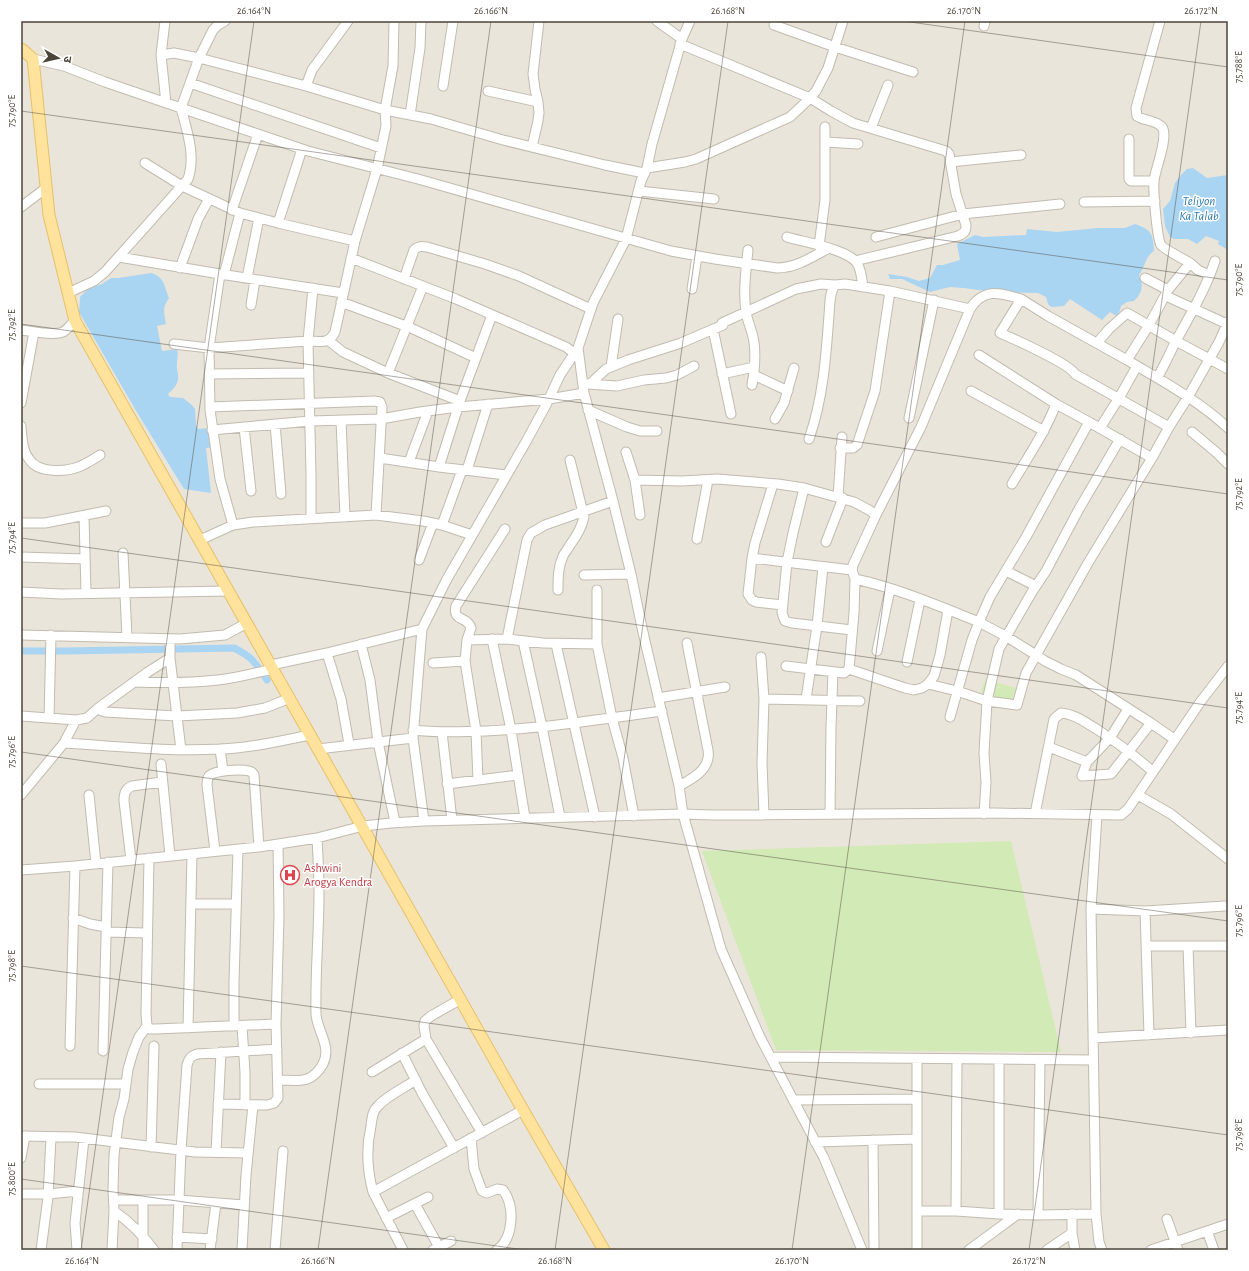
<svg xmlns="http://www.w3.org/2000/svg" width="1249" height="1271" font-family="'Alegreya Sans','Noto Sans Devanagari',sans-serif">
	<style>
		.residential { fill: #eae5da }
		.green { fill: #d2eab5 }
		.water { fill: #a9d4f2 }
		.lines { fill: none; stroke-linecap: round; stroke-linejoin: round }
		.canal { stroke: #a9d4f2; stroke-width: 7 }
		.minor-casing { stroke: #c2bbae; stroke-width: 11 }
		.major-casing { stroke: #e6c16a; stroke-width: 13 }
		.minor { stroke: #fff; stroke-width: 9 }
		.major { stroke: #ffe39c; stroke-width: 11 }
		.ticks { fill: none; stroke: #4b4439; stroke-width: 1; stroke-opacity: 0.45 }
		.labels { text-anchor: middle; stroke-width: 3; stroke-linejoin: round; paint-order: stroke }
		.health-label { font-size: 12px; fill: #be3a42; stroke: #fff; text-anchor: start }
		.water-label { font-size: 13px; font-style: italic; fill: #2e7ab2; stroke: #fff }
		.neatline { fill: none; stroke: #4b4439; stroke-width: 1.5 }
		.ticks-label { font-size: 10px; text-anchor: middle; fill: #4b4439 }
	</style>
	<rect width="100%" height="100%" fill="#f6f3ec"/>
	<path class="residential" d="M21 21H1228V1250H21Z"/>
	<path class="green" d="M985 679 1016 688 1011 702 981 692Z
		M1011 841 1061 1052 776 1050 702 851Z"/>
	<path class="water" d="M1193 168 1207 178 1228 175V250L1218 244 1219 241 1206 236 1197 244 1188 239H1174L1170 237 1165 226 1163 209 1170 201 1175 183 1181 175 1187 169Z
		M1135 224C1152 230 1153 234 1154 251 1145 257 1145 267 1139 275 1144 286 1142 293 1134 301L1127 302 1121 306 1118 317 1110 312 1102 320 1070 299 1064 306 1051 307 1048 304 1046 297 1038 293 993 292 964 288 950 287 930 292 902 279H890L888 274 907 277 919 281 930 278 937 265H943L960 260 957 244 975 235 983 237 1026 235 1027 229 1057 232 1098 228H1125Z
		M151 273C165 277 164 286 169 298 162 307 164 313 166 324L157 326 162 351 177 349C179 356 176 362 177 369 177 371 178 373 178 375 179 384 174 388 168 394L170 397 183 398 192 405 195 409 196 425 198 429 210 428 213 447 206 448 211 493 184 489 135 409 79 312 80 297 88 289 102 284 111 278H118Z"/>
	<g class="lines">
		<path class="canal" d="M21 651H67L234 648C254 658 255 663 267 680"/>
		<defs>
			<path id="minor" d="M165 21 161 55 166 103
				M225 21 218 25 213 30 199 58 181 108 308 151 418 179 671 251 715 259 777 268C796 268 812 257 829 248
				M394 21 393 66 385 110 431 119 503 140 605 165 644 173
				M843 21 828 68 816 91 806 102 790 117 696 159 685 162 647 168 641 181 626 239 593 303 578 348 584 393 613 501 631 574 642 628 679 786 683 814 721 949 760 1037 824 1158 862 1250
				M1160 21 1136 108 1137 116C1144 121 1156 120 1162 127 1169 137 1155 169 1154 181 1153 190 1157 239 1161 245 1164 249 1185 260 1190 263L1168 290 1149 325 1127 360 1048 316 1021 299 1000 333C1012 338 1070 364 1075 374L1169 427
				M774 25 835 47 913 72
				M984 26 985 21
				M682 39 690 21
				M680 44 810 98 831 111 853 123 946 151 949 154 956 194 966 225C966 232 964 233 958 236L855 261
				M161 55 174 53 199 58 306 86
				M33 59 64 66 105 82 181 108C187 131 196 156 188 179L105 272 94 281 68 293
				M190 83 381 148
				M443 86 453 21
				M488 91 538 102
				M410 115 420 48 421 21
				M871 128 888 85
				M1129 139V179L1131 181H1154
				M826 142 858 144
				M532 147 538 121 539 113 538 102 535 89 533 74 539 21
				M950 162 1021 155
				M145 163 182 186 240 213 278 223 355 241
				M647 168 652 144 682 39 657 21
				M639 191 714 199
				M1084 202 1155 201
				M21 207 46 188
				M232 210 258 134
				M278 223 302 149
				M787 237C803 242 847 249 857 263 861 269 862 279 863 287
				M876 237 963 214 1060 204
				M819 246 825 200V127
				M748 250C746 270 743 291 746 312 747 319 750 326 752 333 757 350 755 368 752 385
				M119 257 220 274 343 293
				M351 258 456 299 566 347 574 353
				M1190 263 1198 270 1209 275
				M180 268 198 219 209 199
				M220 274 209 348 210 410 220 479 233 525
				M224 275 240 213
				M247 278 259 218
				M1145 278 1168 290
				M404 279 414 250C418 246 421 246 427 247L485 264 519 276 591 309
				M692 289 697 256
				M1166 296 1227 324
				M341 302 411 328 476 358
				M251 305 255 280
				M722 323 796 289 821 284 835 285
				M713 329 731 414
				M21 330C31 331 54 336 63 332 67 330 71 324 75 321
				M329 341 343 352 388 373 460 401
				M1097 343 1109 329 1127 313 1176 341 1228 369
				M174 344 209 348 308 341C321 341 328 345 335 332L355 241 377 169 386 126 385 110 306 86 312 70 348 21
				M979 355 1056 404
				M1127 360C1162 381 1198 400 1228 428
				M611 367 618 319
				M388 373 423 286
				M209 374 309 373
				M722 374 754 367
				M754 375 788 391
				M1157 378C1165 365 1170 352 1177 339 1191 314 1206 288 1215 261
				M587 384 617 386 644 380 666 378 677 375 694 366
				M590 384 606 369 628 360 681 343 723 325
				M971 391 1044 431
				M21 403 34 332
				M210 407 374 401 380 402 382 407 376 515
				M588 410 627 427 640 431H657
				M909 418 934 300
				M775 419 784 403 794 368
				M341 420 345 517
				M275 424 281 494
				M21 426C22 437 22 450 29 459 38 474 67 472 81 466 87 463 94 459 100 455
				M244 427 251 491
				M1100 428 1119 398 1137 366
				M212 430 310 421 381 419 420 412 458 407 549 399 584 393
				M1192 432 1217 453 1228 464
				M809 439C823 399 826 357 829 315 830 305 829 293 835 285L845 284 890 291 970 309
				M840 448H853L857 445 875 391 890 291
				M626 452 635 480 640 515
				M380 458 439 467 506 475
				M1152 458 1089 422 1026 537 990 597 979 622 1007 637 1036 655 1045 661 1061 669 1076 675 1151 723 1174 739
				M409 462 428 411
				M439 467 460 401 492 315
				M467 470 488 404
				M635 480 682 481 717 479 778 484 804 488 854 502 869 510 876 515
				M773 484 755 543 752 558 748 594 752 600 756 602 783 605
				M1012 484C1027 458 1045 433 1056 404L1089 422
				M804 488 793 533 787 562 782 613 785 621 792 623 852 630
				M838 497 842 437
				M84 516 86 593
				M311 518V475L308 341 313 288
				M21 523H45L106 511
				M442 525 462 470
				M697 539 708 480
				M200 540 233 525 253 522 376 515 423 521 442 525 472 535
				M826 542 843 498
				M123 553 127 637
				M21 557 85 559
				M752 558 852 570
				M419 560 433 523
				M1006 571 1036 586
				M584 575 631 574
				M855 579C897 588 939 606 979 622L972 640 950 717
				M558 590C558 578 558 567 563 556 565 552 568 549 570 545 576 537 582 526 584 517L570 460
				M597 590V644L612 718 623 758 634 816
				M21 592 61 594 228 591
				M21 635 180 639 225 635 247 623
				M170 639V658L181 750
				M492 639 511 730 525 818
				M507 639 527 540 531 533 545 525 613 501
				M467 640 507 639 543 643 597 644
				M523 641 542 727 560 817
				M361 644 370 680 378 742 395 822
				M556 644 595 817
				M877 651 890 589
				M327 653 341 699 349 744
				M761 657 764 699 762 763 764 815
				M907 662 920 600
				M433 663 465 661
				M271 665 327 653 422 629
				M786 666 844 673 849 669 854 613 855 579 852 570 853 565 876 515 921 427 970 309C984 287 1000 293 1021 299
				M849 669 905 688 914 690 922 688 928 684 934 676 940 655 948 610
				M135 682C162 683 190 683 218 680 237 678 255 673 273 669
				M928 684 957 691 987 701 999 649 1032 592 1046 571 1079 509 1120 439
				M658 698 725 687
				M764 699 860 701
				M806 699 817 626 823 567
				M97 709 105 712 177 716 237 713 265 708 290 698
				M1128 709 1110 738 1087 762 1082 776 1111 774 1151 723
				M21 716 76 720 87 718 97 709 148 672 170 658
				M49 718 51 635
				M413 730C438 733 462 732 486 731 545 728 604 719 662 711
				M442 732 452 820
				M64 743C116 746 168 752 220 749 250 748 280 741 310 735
				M1049 747 1087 762
				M220 749 223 771
				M318 749 413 738
				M161 764 170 856
				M478 780 476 731 465 661 467 640 471 628C468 616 452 622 456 606L505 529
				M447 784 518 775
				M679 786C690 780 706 772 708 758 709 754 708 749 707 745L687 643
				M21 795 64 743 76 720
				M89 795 96 864
				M1138 795 1171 814 1228 859
				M830 814 831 727 833 672
				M984 814 986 782 984 753 987 701 1017 705 1026 673 1088 563 1152 458 1169 427 1188 397 1219 342 1228 322
				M1035 814 1054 719 1061 713C1074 714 1083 721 1095 728 1115 741 1134 755 1152 771
				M1097 815 1091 909 1096 1214 1099 1242 1102 1250
				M424 821 413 738 422 629 447 579 527 440 547 403 560 375 578 348
				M215 851 207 785C207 782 207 779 209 776 215 770 241 769 249 771 252 772 252 772 254 775L259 847
				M149 858 146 1013 147 1026 150 1029H156L276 1024
				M131 860 124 801C124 794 125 789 132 786L162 782
				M21 870 75 866 259 847 317 838 363 826 391 823 424 821 683 814 713 815 993 813 1121 815 1128 809 1201 701 1228 666
				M191 904H236
				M1091 909 1145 911 1225 906
				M1145 911 1149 1035
				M73 918 90 924 106 927
				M106 932 147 933
				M1147 946H1228
				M1188 946 1191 1033
				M461 999 431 1016 425 1021 424 1026 426 1039 482 1133
				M234 1026V982L238 849
				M242 1026 245 1072V1105
				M188 1028 192 854
				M1093 1038 1228 1030
				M70 1046 75 866
				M103 1051 108 862
				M402 1053 422 1093 454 1148
				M771 1057 1093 1060
				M917 1059V1250
				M999 1059V1214
				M372 1072 426 1039
				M278 1080C298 1080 311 1085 323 1064 332 1046 317 1031 316 1014 315 974 319 933 319 893 319 874 318 856 317 838
				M39 1084H126
				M793 1100 917 1099
				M218 1104 267 1105 274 1103 278 1098 276 1024 279 916 278 844
				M21 1136 75 1137 195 1152 248 1153
				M471 1138 474 1169 482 1191 487 1193 497 1189 503 1190C515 1206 514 1238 497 1250
				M873 1140 874 1250
				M815 1142 917 1139
				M151 1147 154 1046
				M216 1152 221 1052
				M21 1158 25 1136
				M373 1192C367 1170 366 1148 371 1126 372 1119 372 1111 378 1106 388 1095 404 1088 416 1080
				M21 1194H48L78 1191
				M114 1200H179L244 1205
				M143 1200V1250
				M415 1204 439 1247
				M114 1211C130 1222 142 1234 154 1250
				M917 1211H956L999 1214 1038 1215 1096 1214
				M956 1211 957 1059
				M1072 1214V1233L1075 1250
				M1038 1215 1040 1060
				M386 1218 428 1197
				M1167 1219 1178 1250
				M1207 1231 1214 1250
				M177 1237 212 1239
				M41 1250 48 1197 51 1137
				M77 1250 75 1223 84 1139
				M112 1250 114 1211 113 1189 114 1155 119 1117 124 1099 128 1069 133 1052 139 1037 147 1026
				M177 1250 181 1150 187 1065C189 1058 191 1056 197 1054L277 1049
				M210 1250 216 1203
				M242 1250 246 1175 253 1105
				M275 1250 283 1151
				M403 1250 373 1192 523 1110
				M433 1250 451 1241
				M969 1250 1018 1214
				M1047 1250 1072 1233
				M1151 1250 1228 1224"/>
			<path id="major" d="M21 49 24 51 33 59 49 215 75 321 523 1110 604 1250"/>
		</defs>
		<use href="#minor" class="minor-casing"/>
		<use href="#major" class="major-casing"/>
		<use href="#minor" class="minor"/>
		<use href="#major" class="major"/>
	</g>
	<path class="ticks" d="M903 21 1228 67M21 111 1228 280M21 324 1228 494M21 538 1228 708M21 752 1228 921M21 966 1228 1135M21 1179 525 1250M81 1250 254 21M318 1250 491 21M555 1250 728 21M792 1250 965 21M1029 1250 1201 21"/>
	<defs>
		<symbol id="hospital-ring" viewBox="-11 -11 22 22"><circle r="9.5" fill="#fff" stroke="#e0444e" stroke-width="1.5"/><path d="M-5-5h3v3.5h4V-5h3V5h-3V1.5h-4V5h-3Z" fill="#e0444e"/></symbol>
	</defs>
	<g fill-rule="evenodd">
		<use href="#hospital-ring" x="279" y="864" width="22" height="22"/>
	</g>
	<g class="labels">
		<g class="health-label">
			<text x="304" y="872">Ashwini<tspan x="304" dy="14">Arogya Kendra</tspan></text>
		</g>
		<g class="water-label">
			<text x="1199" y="205">Teliyon<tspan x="1199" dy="15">Ka Talab</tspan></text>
		</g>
	</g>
	<rect width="1249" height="1271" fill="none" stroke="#ffffff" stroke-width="44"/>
	<g transform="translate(58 58) rotate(98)" stroke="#ffffff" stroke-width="3" paint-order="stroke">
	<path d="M0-3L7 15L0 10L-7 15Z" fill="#4b4439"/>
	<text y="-6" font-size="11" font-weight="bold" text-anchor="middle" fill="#4b4439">उ</text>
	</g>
	<rect x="22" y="22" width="1205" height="1227" class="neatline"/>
	<g class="ticks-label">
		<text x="254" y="14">26.164°N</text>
		<text x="491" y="14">26.166°N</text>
		<text x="728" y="14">26.168°N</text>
		<text x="964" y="14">26.170°N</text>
		<text x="1201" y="14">26.172°N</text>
		<text transform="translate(1238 67) rotate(-90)" y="4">75.788°E</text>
		<text transform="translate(11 111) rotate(-90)" y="4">75.790°E</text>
		<text transform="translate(1238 280) rotate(-90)" y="4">75.790°E</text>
		<text transform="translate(11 325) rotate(-90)" y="4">75.792°E</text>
		<text transform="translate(1238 494) rotate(-90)" y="4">75.792°E</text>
		<text transform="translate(11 538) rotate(-90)" y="4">75.794°E</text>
		<text transform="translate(1238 708) rotate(-90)" y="4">75.794°E</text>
		<text transform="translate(11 752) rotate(-90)" y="4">75.796°E</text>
		<text transform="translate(1238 921) rotate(-90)" y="4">75.796°E</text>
		<text transform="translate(11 966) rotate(-90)" y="4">75.798°E</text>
		<text transform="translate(1238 1135) rotate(-90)" y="4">75.798°E</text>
		<text transform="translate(11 1179) rotate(-90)" y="4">75.800°E</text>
		<text x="82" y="1264">26.164°N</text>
		<text x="318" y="1264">26.166°N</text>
		<text x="555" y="1264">26.168°N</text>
		<text x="792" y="1264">26.170°N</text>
		<text x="1029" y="1264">26.172°N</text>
	</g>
</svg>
